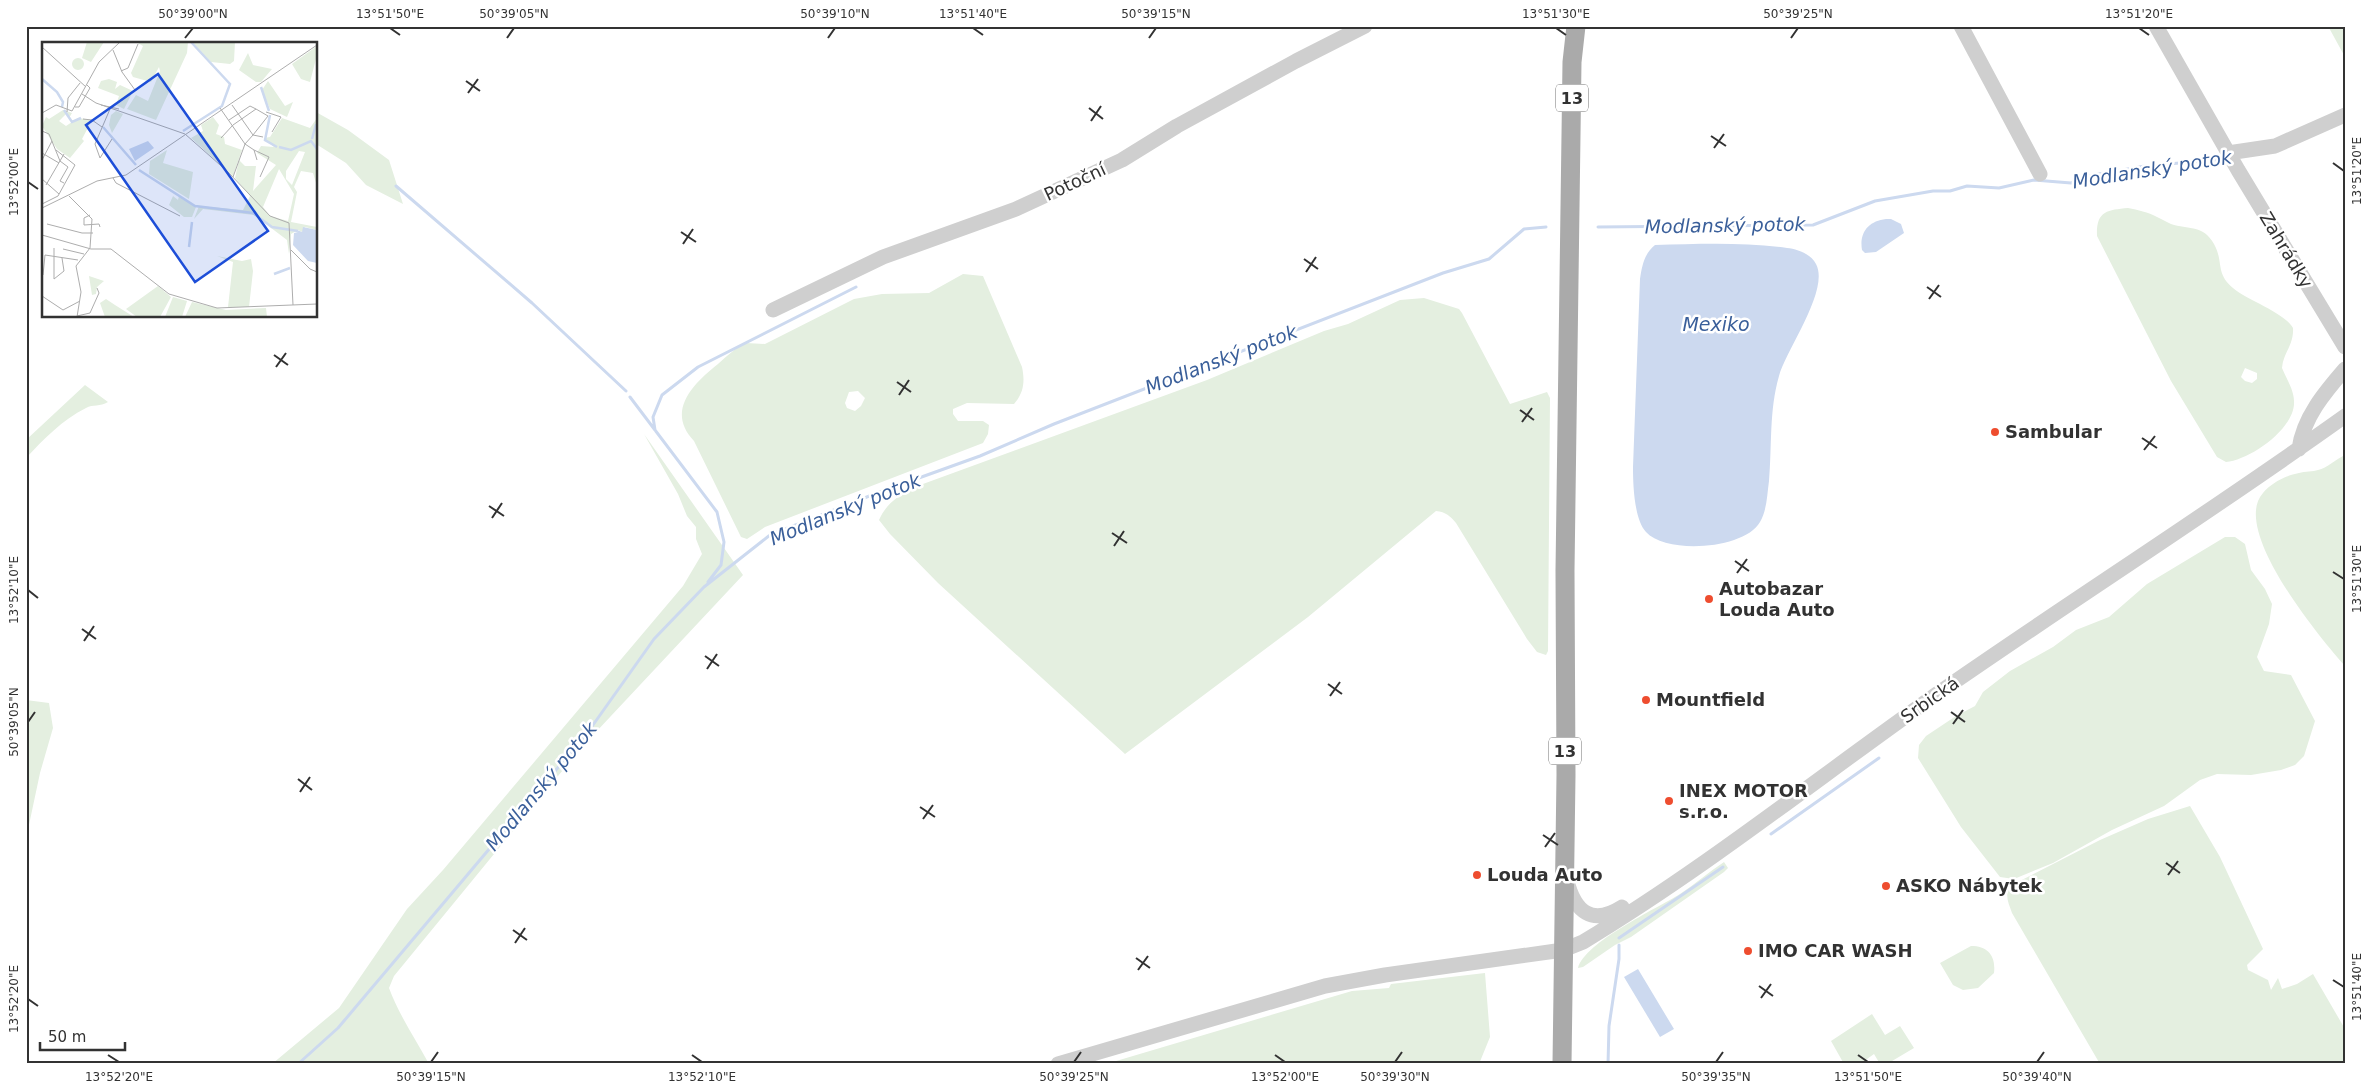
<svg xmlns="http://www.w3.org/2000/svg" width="2371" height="1090" font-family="'DejaVu Sans',sans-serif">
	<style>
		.green { fill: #e4efe0; fill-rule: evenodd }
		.water { fill: #ccd9ef }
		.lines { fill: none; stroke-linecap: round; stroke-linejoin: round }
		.stream { stroke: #ccd9ef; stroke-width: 3 }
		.minor { stroke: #cfcfcf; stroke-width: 15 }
		.major { stroke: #aaa; stroke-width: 19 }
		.ticks { fill: none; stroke: #323232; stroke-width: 2 }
		.poi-dot { fill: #ee4d2f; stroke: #fff; stroke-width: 2 }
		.labels { text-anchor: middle; stroke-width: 5; stroke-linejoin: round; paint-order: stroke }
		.shield { fill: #fff; stroke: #707070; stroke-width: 1 }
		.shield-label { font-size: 16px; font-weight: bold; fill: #323232 }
		.street-label { font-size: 18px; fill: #323232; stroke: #fff }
		.poi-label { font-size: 18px; font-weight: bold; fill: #323232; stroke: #fff; text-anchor: start }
		.water-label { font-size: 19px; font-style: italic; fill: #3a5f9a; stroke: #fff }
		.inset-river { fill: none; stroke: #ccd9ef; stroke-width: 2.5 }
		.inset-road { fill: none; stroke: #adadad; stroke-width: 1 }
		.view { fill: #1d4ed8; fill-opacity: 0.15; stroke: #1d4ed8; stroke-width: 2.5 }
		.inset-edge { fill: none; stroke: #323232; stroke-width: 2.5 }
		.neatline { fill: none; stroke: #323232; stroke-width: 2 }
		.ticks-label { font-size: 12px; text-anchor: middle; fill: #323232 }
	</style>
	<rect width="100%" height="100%" fill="#fff"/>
	<path class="green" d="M2328 26H2345V57Z
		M316 112 348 130 389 160 403 204 366 185 346 163 316 144Z
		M2128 208C2138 210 2148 212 2157 217 2162 219 2166 222 2171 224 2188 230 2203 224 2214 244 2224 262 2215 273 2233 288 2247 300 2285 313 2293 328 2294 345 2283 353 2282 368 2286 378 2294 390 2294 401 2296 428 2250 460 2226 462L2217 457 2171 381 2097 236C2096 211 2107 210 2128 208ZM2245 368 2257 373V379L2252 383 2245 381 2241 377Z
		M963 274 983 276 1022 367C1025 381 1024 393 1014 404L967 403 953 409V414L958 421H983L989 425 988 434 983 443 765 527 747 539 741 537 694 441C665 411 694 383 718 364 727 356 735 348 746 343L765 344 854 299 882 294 929 293ZM858 391 865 398 861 406 855 411 847 408 845 403 849 392Z
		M1424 298 1459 309 1462 313 1510 404 1547 392 1550 398 1548 651 1546 655 1537 652 1527 639 1456 523C1450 516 1446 512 1436 511L1308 617 1125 754 938 583 890 534 879 520C886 504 898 496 912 488L1207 380 1324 331 1348 324 1400 300Z
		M85 385 108 402C100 407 93 404 86 408 62 420 44 439 26 458V440Z
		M644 434 743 575 581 748 394 976 389 988C399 1015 415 1038 429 1064H272L339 1008 407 909 443 870 683 586 702 554 696 539V527L687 516 678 494Z
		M2345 455V666C2320 638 2230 529 2263 493 2271 483 2287 475 2299 473 2305 471 2313 472 2318 470 2327 468 2336 459 2345 455Z
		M2225 537H2235L2245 544 2251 570 2265 589 2272 604 2269 624 2257 657 2264 671 2291 675 2315 721 2304 756 2295 765 2281 770 2251 775 2217 774 2200 780 2164 806 2112 830 2053 863 2014 879 2000 877 1961 827 1918 758 1919 745 1926 736 1956 716 1975 706 1983 692 2010 671 2053 647 2076 630 2109 617 2147 584Z
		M26 700 49 703 53 728 40 773 26 839Z
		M2190 806 2220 857 2263 949 2247 965 2248 970 2268 980 2271 990 2278 978 2282 989 2297 984 2313 974 2345 1029V1064H2100L2012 913C2009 904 2004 895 2010 886L2100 840 2148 819Z
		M1724 862 1728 868 1724 872 1631 937 1615 945 1583 967 1578 968C1585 942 1656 909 1680 894 1695 884 1709 872 1724 862Z
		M1971 946C1988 946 1996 956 1994 973L1978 988 1963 990 1953 985 1940 963Z
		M1485 973 1490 1037 1479 1064H1106L1352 991 1389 988 1391 984Z
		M1872 1014 1885 1035 1900 1026 1914 1048 1887 1064H1880L1874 1054 1860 1064H1844L1831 1041Z"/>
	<path class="water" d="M1886 219H1891L1901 224 1904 233 1876 252 1865 253 1862 250C1859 232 1869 221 1886 219Z
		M1655 245C1698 244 1744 242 1787 248 1797 249 1811 254 1816 264 1830 290 1786 350 1779 376 1769 410 1772 447 1769 481 1767 495 1767 510 1760 522 1745 549 1667 555 1646 532 1634 519 1633 484 1633 467L1640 279C1642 266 1644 254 1655 245Z
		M1638 969 1674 1029 1660 1037 1624 977Z"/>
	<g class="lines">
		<path class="stream" d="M396 186 532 303 626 391
			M1598 227 1813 225 1875 201 1933 191H1950L1967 186 1999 188 2034 180 2071 183 2093 175 2145 166 2226 159
			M630 397 717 512 724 542 721 565 708 582
			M655 430 653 417 662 395 698 367 856 287
			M1771 834 1879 758
			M1619 938 1723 867
			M298 1064 338 1028 588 732 654 639 704 587 770 535 877 493 980 456 1054 424 1443 273 1489 259 1524 229 1546 227
			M1608 1064 1609 1026 1619 959V945"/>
		<path class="minor" d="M1961 26 2040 174
			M2156 26 2238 170 2345 347
			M2228 153 2275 146 2345 115
			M773 310 883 257 1016 209 1122 160 1177 126 1296 61 1365 26
			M2299 449C2303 418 2325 392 2345 369
			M1567 881C1575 912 1592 926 1622 907
			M1058 1064 1325 986 1385 975 1563 950 1583 942C1707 867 1819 777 1937 694 2072 600 2211 512 2345 416"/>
		<path class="major" d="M1562 1064 1566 775 1565 571 1572 62 1576 26"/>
	</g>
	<path class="ticks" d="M390 28 400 35M973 28 983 35M1556 28 1566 35M2139 28 2149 35M185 38 193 28M507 38 514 28M828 38 835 28M1149 38 1156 28M1791 38 1798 28M466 81 480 91M468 93 478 79M1089 108 1103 119M1091 121 1101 106M1711 136 1726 146M1714 148 1724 134M2333 163 2344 171M28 182 38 189M681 232 696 242M683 244 693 229M1304 259 1318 269M1306 272 1316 257M1927 287 1941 297M1929 299 1939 285M274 355 288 365M276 367 286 353M897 382 911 392M899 395 909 380M1520 410 1534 420M1522 422 1532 408M2142 438 2157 448M2144 450 2155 436M489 506 504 516M492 518 502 503M1112 533 1127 543M1114 546 1124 531M1735 561 1749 571M2333 572 2344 579M1737 573 1747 559M28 590 38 598M82 629 96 639M84 641 94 626M705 656 719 666M707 669 717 654M1328 684 1342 694M1330 696 1340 682M1951 712 1965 722M28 722 35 712M1953 724 1963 710M298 779 312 790M300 792 310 777M920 807 935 817M923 819 933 805M1543 835 1558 845M1545 847 1555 833M2166 863 2180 873M2168 875 2178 861M513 930 527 940M515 943 525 928M1136 958 1150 968M1138 970 1148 956M2333 980 2344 987M1759 986 1773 996M1761 998 1771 984M28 999 38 1006M108 1055 119 1062M692 1055 702 1062M1275 1055 1285 1062M1858 1055 1868 1062M431 1062 438 1052M1074 1062 1081 1052M1395 1062 1402 1052M1716 1062 1723 1052M2037 1062 2044 1052"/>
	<g class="poi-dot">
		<circle cx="1995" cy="432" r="5"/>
		<circle cx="1709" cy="599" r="5"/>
		<circle cx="1646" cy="700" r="5"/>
		<circle cx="1669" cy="801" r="5"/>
		<circle cx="1477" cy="875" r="5"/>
		<circle cx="1886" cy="886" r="5"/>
		<circle cx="1748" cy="951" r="5"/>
	</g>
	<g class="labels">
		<g class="shield">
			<rect x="1556" y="84.5" width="32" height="27" rx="4"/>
			<rect x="1549" y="737.5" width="32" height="27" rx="4"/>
		</g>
		<g class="shield-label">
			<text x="1572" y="104">13</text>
			<text x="1565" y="757">13</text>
		</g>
		<g class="street-label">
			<text transform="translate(1075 182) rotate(-25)" y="6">Potoční</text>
			<text transform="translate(2286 250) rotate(59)" y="6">Zahrádky</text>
			<text transform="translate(1930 700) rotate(-35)" y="6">Srbická</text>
		</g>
		<g class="poi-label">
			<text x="2005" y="438">Sambular</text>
			<text x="1719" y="595">Autobazar<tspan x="1719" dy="21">Louda Auto</tspan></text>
			<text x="1656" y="706">Mountfield</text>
			<text x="1679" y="797">INEX MOTOR<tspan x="1679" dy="21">s.r.o.</tspan></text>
			<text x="1487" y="881">Louda Auto</text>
			<text x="1896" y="892">ASKO Nábytek</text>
			<text x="1758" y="957">IMO CAR WASH</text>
		</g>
		<g class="water-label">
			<text transform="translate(2152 169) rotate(-9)" y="7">Modlanský potok</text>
			<text transform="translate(1725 225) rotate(-1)" y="7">Modlanský potok</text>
			<text x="1716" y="331">Mexiko</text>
			<text transform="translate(1221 359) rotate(-21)" y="7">Modlanský potok</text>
			<text transform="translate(845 509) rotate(-22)" y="7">Modlanský potok</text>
			<text transform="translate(541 786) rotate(-50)" y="7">Modlanský potok</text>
		</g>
	</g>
	<g transform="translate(42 42)">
		<rect width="275" height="275" fill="#fff"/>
		<path d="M45 0H62L49 20 40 16ZM94 0H146L145 11 114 78 85 67 94 53 106 59 118 29 117 25 109 40 91 35 89 31 101 4ZM150 0H193L192 19 188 22 169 20ZM275 4V13L268 40 259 37 250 22ZM206 11 211 23 230 27 219 40H214L197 28ZM30 22a6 6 0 1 1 12 0a6 6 0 1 1-12 0ZM67 37 75 40 73 47 78 43 91 49 82 67 74 63 77 54 56 46 59 39ZM226 39 243 64 251 60 245 75 228 67 220 48ZM21 68 30 71 27 76 24 72 17 79 24 84 36 76 50 78 40 97 42 99 28 116 15 107 0 84 4 75 7 77ZM74 69 81 72 70 91 67 83 69 73ZM171 75 177 83 174 92 182 95 183 102 200 108 191 134 149 96 161 89 159 83ZM240 76 268 86 275 76V144L271 131 259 129 252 145 255 150 249 180 275 185V188L263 185 260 190 256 188 249 192 247 212 245 198 212 173 161 167 152 177 157 164 201 168 208 154 193 136 197 118 203 124H214L211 149 234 123 215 111 219 104 232 105 222 96 228 95ZM257 109 263 110 250 143 244 137V129ZM237 127 252 152 246 179 228 174 221 165ZM125 108 121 121 151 130 147 157 107 132 108 119ZM131 154 136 158 137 154 154 165 150 175H142L127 163ZM175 214 200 219 209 217 211 229 207 265H186L191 220ZM47 234 62 239 55 245 54 252 50 253ZM116 244 129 255 118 275H95L84 267ZM131 255 145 259 140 275H123ZM64 257 73 263 92 275H63L58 261ZM150 260 184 268 224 266 225 275H143Z" fill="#e4efe0" fill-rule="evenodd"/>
		<path d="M106 99 112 106 93 119 87 107ZM261 185 275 188V221L266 219 251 203 252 191 256 190 255 188 260 190Z" fill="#ccd9ef"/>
		<path class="inset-river" d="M0 37 15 50 21 60 20 65M219 45 227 69M22 68 30 80 39 76M228 73 223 98 235 105M61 85 94 123M141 89 180 64 188 42 149 0M270 97 274 82M237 105 249 108 269 99 275 107M97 128 153 164 211 171 230 185 256 189M147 205 150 180M232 232 248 226"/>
		<path class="inset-road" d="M0 5 44 45M71 8 80 30 93 48M79 29 86 26 96 2M40 52 54 61 143 92 186 130 228 174 247 181 251 263M59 63 77 67M190 63 211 93 203 102 191 135M33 65H37L48 46 45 43M178 66 203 102 212 108 215 118M68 67 53 102 58 116 70 97M214 67 226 74 211 93 221 95M25 70 26 56 38 41M224 70 239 75 230 90M0 71 14 63 30 69 57 20 78 0M41 77 50 78 60 85M0 89 7 92 18 119 26 125 18 139 22 141M179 96 191 83 214 67 208 64 187 78M212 108 227 115 218 135M0 111 17 121M0 118 10 99M71 136 74 141 138 174M0 137 17 152M4 143 22 112M27 154 50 177 48 206M0 162 16 154 33 123 14 108M0 166 55 139 84 133 275 3M48 173 42 176V183L57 182 58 185M5 182 40 191H51M0 193 49 207H69L127 252 175 266 275 262M12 206V237L22 229 20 216M21 207 42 212M249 208 268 227 275 230M1 233 3 213 36 218M0 254 21 268M21 268 38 259M35 274 48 271 57 251 55 246M35 275 39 250 34 224 48 206"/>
		<path class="view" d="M116 32 226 189 153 240 44 83Z"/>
		<rect width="275" height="275" class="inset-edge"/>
	</g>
	<rect width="2371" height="1090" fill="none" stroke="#ffffff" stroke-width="55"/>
	<path d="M40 1042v8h85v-8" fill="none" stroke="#323232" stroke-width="2.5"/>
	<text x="48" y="1042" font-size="15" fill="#323232" stroke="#ffffff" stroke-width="4" paint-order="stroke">50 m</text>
	<rect x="28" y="28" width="2316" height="1034" class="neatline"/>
	<g class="ticks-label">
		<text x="193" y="18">50°39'00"N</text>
		<text x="390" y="18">13°51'50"E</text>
		<text x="514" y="18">50°39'05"N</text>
		<text x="835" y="18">50°39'10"N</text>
		<text x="973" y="18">13°51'40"E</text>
		<text x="1156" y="18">50°39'15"N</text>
		<text x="1556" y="18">13°51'30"E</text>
		<text x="1798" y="18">50°39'25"N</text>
		<text x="2139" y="18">13°51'20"E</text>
		<text transform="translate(2357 171) rotate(-90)" y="4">13°51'20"E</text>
		<text transform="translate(14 182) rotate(-90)" y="4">13°52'00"E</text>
		<text transform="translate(2357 579) rotate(-90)" y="4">13°51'30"E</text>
		<text transform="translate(14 590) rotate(-90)" y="4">13°52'10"E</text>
		<text transform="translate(14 722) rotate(-90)" y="4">50°39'05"N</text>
		<text transform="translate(2357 987) rotate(-90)" y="4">13°51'40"E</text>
		<text transform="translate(14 999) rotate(-90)" y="4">13°52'20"E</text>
		<text x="119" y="1081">13°52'20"E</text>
		<text x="431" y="1081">50°39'15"N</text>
		<text x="702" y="1081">13°52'10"E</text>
		<text x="1074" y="1081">50°39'25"N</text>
		<text x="1285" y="1081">13°52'00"E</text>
		<text x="1395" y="1081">50°39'30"N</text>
		<text x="1716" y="1081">50°39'35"N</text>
		<text x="1868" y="1081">13°51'50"E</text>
		<text x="2037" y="1081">50°39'40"N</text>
	</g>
</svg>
